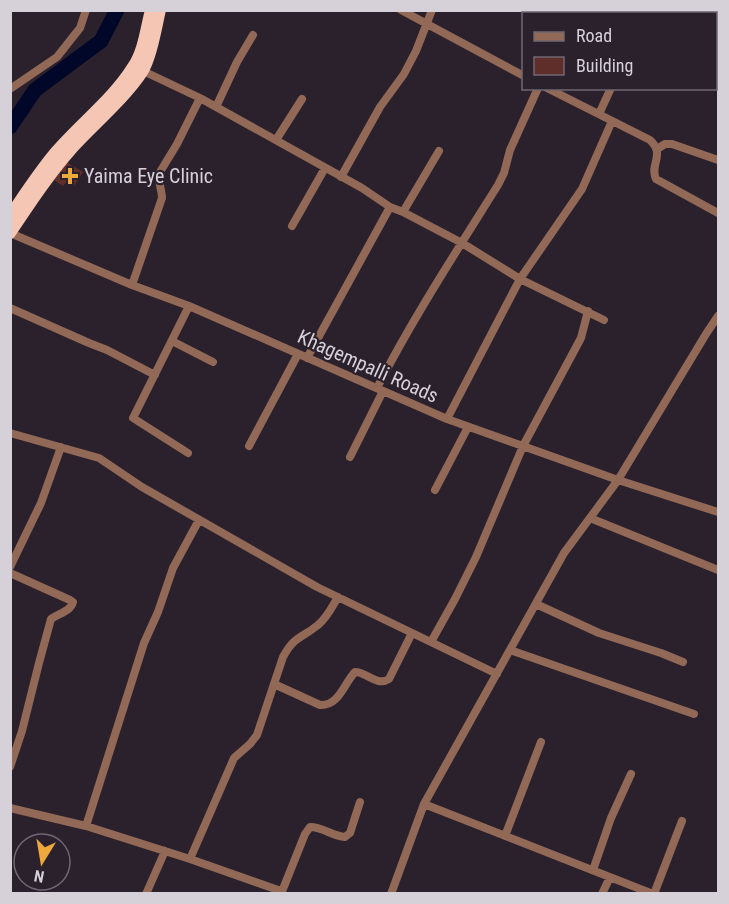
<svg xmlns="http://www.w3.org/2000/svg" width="729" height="904" font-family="'Roboto Condensed',sans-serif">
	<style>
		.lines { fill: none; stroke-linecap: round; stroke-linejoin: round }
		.river { stroke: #000729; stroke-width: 15 }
		.building { fill: #602e2a }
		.minor { stroke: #926856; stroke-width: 8 }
		.trunk { stroke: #f4c6b3; stroke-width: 12 }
		.poi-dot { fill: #eda83b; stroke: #2b212d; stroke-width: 2 }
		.labels { text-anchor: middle; stroke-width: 4.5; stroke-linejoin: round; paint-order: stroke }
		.poi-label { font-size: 20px; fill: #d6d0d8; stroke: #2b212d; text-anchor: start }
		.street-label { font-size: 20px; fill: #d6d0d8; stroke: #2b212d }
	</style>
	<rect width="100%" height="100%" fill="#2b212d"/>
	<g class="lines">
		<path class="river" d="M10 127 35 90 101 41 117 10"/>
	</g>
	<path class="building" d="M66 162 83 172 74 186 67 181 63 186 54 180Z"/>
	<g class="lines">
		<path class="minor" d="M401 10 524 76
			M686 10 693 14
			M655 14 657 10
			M716 25 718 26
			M141 70 200 98 362 188 390 207 403 212 462 243 520 279 604 320
			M547 88 650 140C666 155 649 164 656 179L718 213
			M10 89 57 57 80 28 86 10
			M216 107 237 62 253 35
			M599 114 611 88
			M276 140 302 99
			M657 149 665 144H672L718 160
			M341 177 380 107 404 74 416 51 432 10
			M403 212 439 151
			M292 226 325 168
			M10 233 132 285 189 306 447 419 618 480 718 512
			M132 285 162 198C162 189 157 181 160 172L177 144 200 98
			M10 308 89 343 107 350 155 375
			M172 341 213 362
			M307 358 390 207
			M377 388C413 318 456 252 498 185L504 173 510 150 538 88
			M447 419 520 279 582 189 612 121
			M10 433 99 458 142 487 317 587 497 674
			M249 446 298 354
			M188 453 133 418 189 306
			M350 457 383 391
			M435 490 468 427
			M590 518 718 570
			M10 567 41 503 61 447
			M10 573 70 600 73 602C70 612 59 613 51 619L39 663 22 731 10 767
			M536 604 599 633 661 653 683 662
			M431 642 455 599 476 557 523 446 581 338 588 311
			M510 650 694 714
			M274 684 320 705C339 706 343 685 355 672 367 672 377 687 389 679L412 633
			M424 804 653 894
			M10 808 86 826 190 859 281 891
			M86 826 144 643 158 612 173 568 199 520
			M505 836 541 742
			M190 859 234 758 250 744 257 735 283 657C295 635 301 639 318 625 327 618 332 607 338 597
			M593 870 611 818 631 774
			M146 894 165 851
			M281 894 305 834 310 827C323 827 332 836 345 837L350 833 360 802
			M391 894 424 804 564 553 618 480 706 334 718 316
			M602 894 610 877
			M654 894 682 821"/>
		<path class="trunk" d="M10 216C25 194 39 172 56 152 80 124 114 98 133 67 144 51 146 29 151 10
			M10 233C30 203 49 174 73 147 94 124 125 98 142 72 151 58 156 27 160 10"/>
	</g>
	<path class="poi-dot" d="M67 167h6v6h6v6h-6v6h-6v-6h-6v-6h6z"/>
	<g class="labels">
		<g class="poi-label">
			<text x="84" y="183">Yaima Eye Clinic</text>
		</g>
		<g class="street-label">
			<text transform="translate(368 366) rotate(24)" y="7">Khagempalli Roads</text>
		</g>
	</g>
	<rect width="729" height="904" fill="none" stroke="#d6d0d8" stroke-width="24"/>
	<rect x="522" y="12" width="195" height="78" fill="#2b212d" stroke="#6f6771" stroke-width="1.5"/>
	<rect x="534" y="32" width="30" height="9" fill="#926856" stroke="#6f6771" stroke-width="1.5"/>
	<text x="576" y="42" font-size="18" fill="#d6d0d8">Road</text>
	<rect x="534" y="57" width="30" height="18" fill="#602e2a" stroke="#6f6771" stroke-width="1.5"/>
	<text x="576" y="72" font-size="18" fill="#d6d0d8">Building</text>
	<g transform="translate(42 862) rotate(191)"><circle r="28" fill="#2b212d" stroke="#6f6771" stroke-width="1.5"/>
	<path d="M0-4.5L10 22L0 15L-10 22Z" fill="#eda83b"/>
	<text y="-9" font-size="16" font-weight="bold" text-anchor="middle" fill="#d6d0d8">N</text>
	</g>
</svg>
